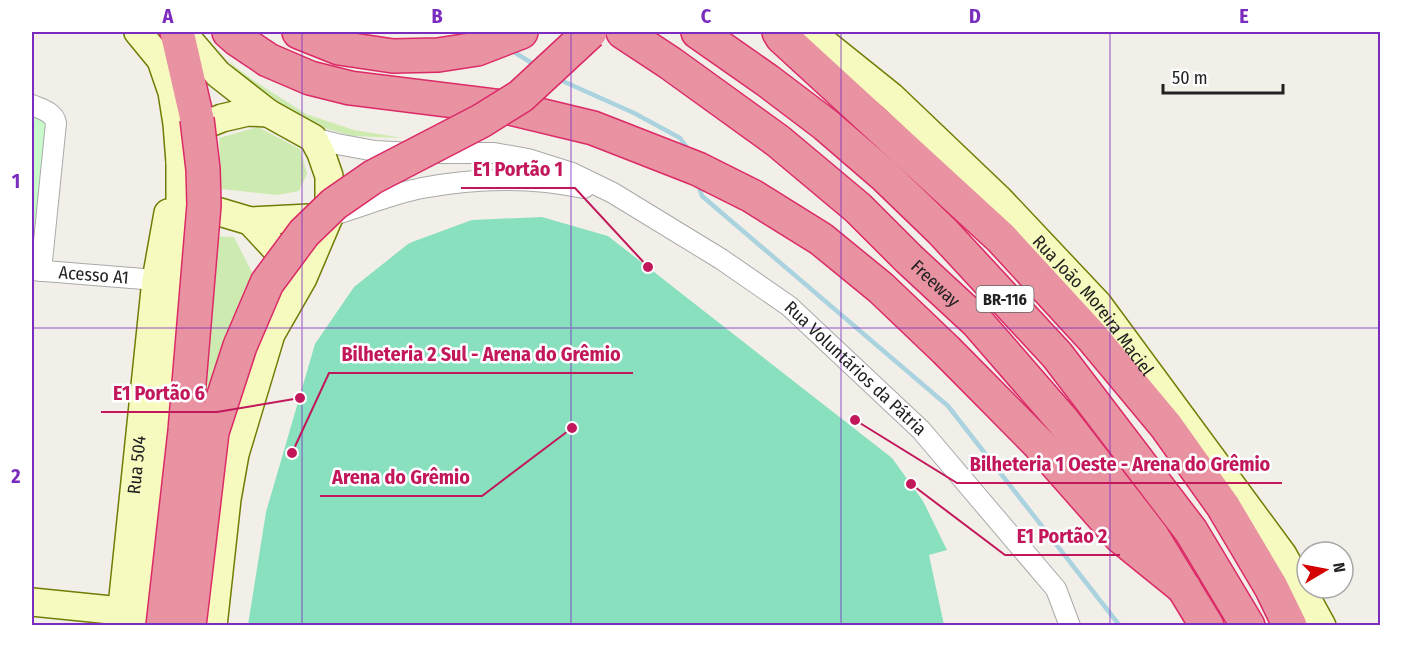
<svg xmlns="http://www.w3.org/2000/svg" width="1412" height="657" font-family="'Fira Sans Condensed',sans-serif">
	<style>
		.grass { fill: #cdebb0 }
		.park { fill: #c8facc }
		.pitch { fill: #88e0be }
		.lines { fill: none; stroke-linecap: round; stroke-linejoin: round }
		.stream { stroke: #aad3df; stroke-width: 4.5 }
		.street-casing { stroke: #a9a9a9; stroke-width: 22 }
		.secondary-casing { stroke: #707d05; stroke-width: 30 }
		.highway-casing { stroke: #dc2a67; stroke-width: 36 }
		.street { stroke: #fff; stroke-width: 20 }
		.secondary { stroke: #f7fabf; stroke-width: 27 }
		.highway { stroke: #e892a2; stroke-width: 33 }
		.highway-bridge-casing { stroke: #dc2a67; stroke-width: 36; stroke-linecap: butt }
		.highway-bridge { stroke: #e892a2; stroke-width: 33 }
		.grid { fill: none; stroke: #7b2cbf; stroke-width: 1.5; stroke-opacity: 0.55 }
		.labels { text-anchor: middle; stroke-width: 5; stroke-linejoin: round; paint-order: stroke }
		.shield { fill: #fff; stroke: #646464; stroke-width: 1.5 }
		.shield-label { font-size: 16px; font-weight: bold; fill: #222 }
		.street-label { font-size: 18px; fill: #222; stroke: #fff }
		.leader { fill: none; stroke: #c2185b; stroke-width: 2 }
		.callout-dot { fill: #c2185b; stroke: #fff; stroke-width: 2 }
		.callout-label { font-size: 20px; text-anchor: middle; font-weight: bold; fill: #c2185b; stroke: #fff; stroke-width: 5; stroke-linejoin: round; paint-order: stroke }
		.neatline { fill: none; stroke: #7b2cbf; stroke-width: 2 }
		.grid-label { font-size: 20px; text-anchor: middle; font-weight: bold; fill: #7b2cbf }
	</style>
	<rect width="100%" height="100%" fill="#f2efe9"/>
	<path class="grass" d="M228 61 253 80 306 114 354 130 403 138 352 136 303 122 247 84Z
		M258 127 300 149 307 174 299 191 277 195 221 189 219 138Z
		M209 236 234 237 259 286 223 394 202 393Z"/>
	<path class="park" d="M32 114 51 127 36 265 32 264Z"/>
	<path class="pitch" d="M542 217 608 236 892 458 923 501 947 550 929 555 944 625H248L266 512 315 344 354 287 408 244 412 242 472 220Z"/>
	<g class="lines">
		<path class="stream" d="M509 49 535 65
			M558 79 634 113 680 138 690 152
			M698 184 702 196 948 406 1120 626"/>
		<defs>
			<g id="street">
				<path d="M32 105C41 109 54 112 56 123L41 271"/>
				<path id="s1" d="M313 138 337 144 375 151 412 153H494L528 159 572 173 613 193 721 259 789 306 921 430 1056 589 1070 626"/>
				<path d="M333 215C363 206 392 194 422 188 475 178 531 177 584 188"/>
				<path id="s2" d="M32 270 156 280"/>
			</g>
			<g id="secondary">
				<path d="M138 32 161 60 172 92 177 124 180 162 188 187 198 201 213 210 250 221 329 217"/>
				<path d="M182 32 218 74 268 113 313 138 321 153 329 176V217L303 278 271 334 235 454 227 499 213 626"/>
				<path id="s3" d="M811 32 892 97 999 199 1098 304 1283 555 1322 626"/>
				<path d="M250 221 298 273"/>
				<path d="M32 602 121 611 128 626"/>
				<path id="s4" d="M120 626 156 280 168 213"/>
				<path d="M144 626 176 339 180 283V162L187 141 202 126 222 118 248 112 268 113"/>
			</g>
			<g id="highway">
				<path d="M177 32 197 119"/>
				<path d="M229 32 237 39 268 60 310 78 350 88 510 108 593 128 698 169 752 196 821 239 881 288 946 350 1039 444 1121 537 1184 588"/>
				<path d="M299 32 339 48 393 56 438 55 477 49 521 32"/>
				<path id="s5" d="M623 32 670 63 778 141 858 208 909 259 977 322 1063 421 1152 536 1207 626"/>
				<path d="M698 32 768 81 826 125 884 175 942 231 1057 355 1191 531 1248 626"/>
				<path d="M779 32 782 37 1001 238 1091 336 1166 426 1223 506 1271 587 1290 626"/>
			</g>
		</defs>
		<use href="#street" class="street-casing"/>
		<use href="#secondary" class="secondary-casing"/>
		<use href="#highway" class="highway-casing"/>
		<use href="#street" class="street"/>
		<use href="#secondary" class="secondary"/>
		<use href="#highway" class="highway"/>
		<defs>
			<path id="highway-bridge" d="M163 626 185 431 204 205 203 169 197 119
				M189 626 212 432 240 346 267 283 304 233 334 204 373 177 481 121 521 96 590 32"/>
		</defs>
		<use href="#highway-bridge" class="highway-bridge-casing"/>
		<use href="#highway-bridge" class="highway-bridge"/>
	</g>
	<path class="grid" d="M302 32V626M571 32V626M841 32V626M1110 32V626M32 328H1380"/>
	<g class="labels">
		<rect class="shield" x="976.5" y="286" width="57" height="26" rx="4.5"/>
		<g class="shield-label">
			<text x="1005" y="305">BR-116</text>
		</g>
		<g class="street-label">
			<text dy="6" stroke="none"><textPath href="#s2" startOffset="62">Acesso A1</textPath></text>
			<text dy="6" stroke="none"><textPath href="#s5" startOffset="402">Freeway</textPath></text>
			<text dy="6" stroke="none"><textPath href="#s3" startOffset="394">Rua João Moreira Maciel</textPath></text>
			<text dy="6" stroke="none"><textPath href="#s1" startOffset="609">Rua Voluntários da Pátria</textPath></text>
			<text dy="6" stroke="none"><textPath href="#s4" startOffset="162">Rua 504</textPath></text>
		</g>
	</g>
	<path class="leader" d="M648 267L575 188H461M292 453L329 373H633M300 398L217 412H101M855 420L957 483H1282M572 428L482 496H320M911 484L1005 555H1120"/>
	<g class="callout-dot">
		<circle cx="648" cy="267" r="6"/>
		<circle cx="292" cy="453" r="6"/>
		<circle cx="300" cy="398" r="6"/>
		<circle cx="855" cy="420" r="6"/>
		<circle cx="572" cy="428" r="6"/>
		<circle cx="911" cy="484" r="6"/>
	</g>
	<g class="callout-label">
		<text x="518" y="176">E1 Portão 1</text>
		<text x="481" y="361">Bilheteria 2 Sul - Arena do Grêmio</text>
		<text x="159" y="400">E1 Portão 6</text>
		<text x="1120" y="471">Bilheteria 1 Oeste - Arena do Grêmio</text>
		<text x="401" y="484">Arena do Grêmio</text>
		<text x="1062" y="543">E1 Portão 2</text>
	</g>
	<rect width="1412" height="657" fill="none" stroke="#ffffff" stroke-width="66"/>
	<g transform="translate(1325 570) rotate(80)"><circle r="28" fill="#ffffff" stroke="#a7a7a7" stroke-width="1.5"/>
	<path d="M0-4.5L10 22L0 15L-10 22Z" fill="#d40000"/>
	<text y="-9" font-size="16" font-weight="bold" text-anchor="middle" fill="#222222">N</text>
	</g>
	<path d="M1163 84v9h120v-9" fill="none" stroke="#222222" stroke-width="3"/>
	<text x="1172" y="84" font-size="18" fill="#222222" stroke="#ffffff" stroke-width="4.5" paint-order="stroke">50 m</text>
	<rect x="33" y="33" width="1346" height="591" class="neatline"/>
	<g class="grid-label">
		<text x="168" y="23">A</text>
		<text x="437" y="23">B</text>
		<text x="706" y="23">C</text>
		<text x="975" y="23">D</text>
		<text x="1244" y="23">E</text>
		<text x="16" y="188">1</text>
		<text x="16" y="483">2</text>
	</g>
</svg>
